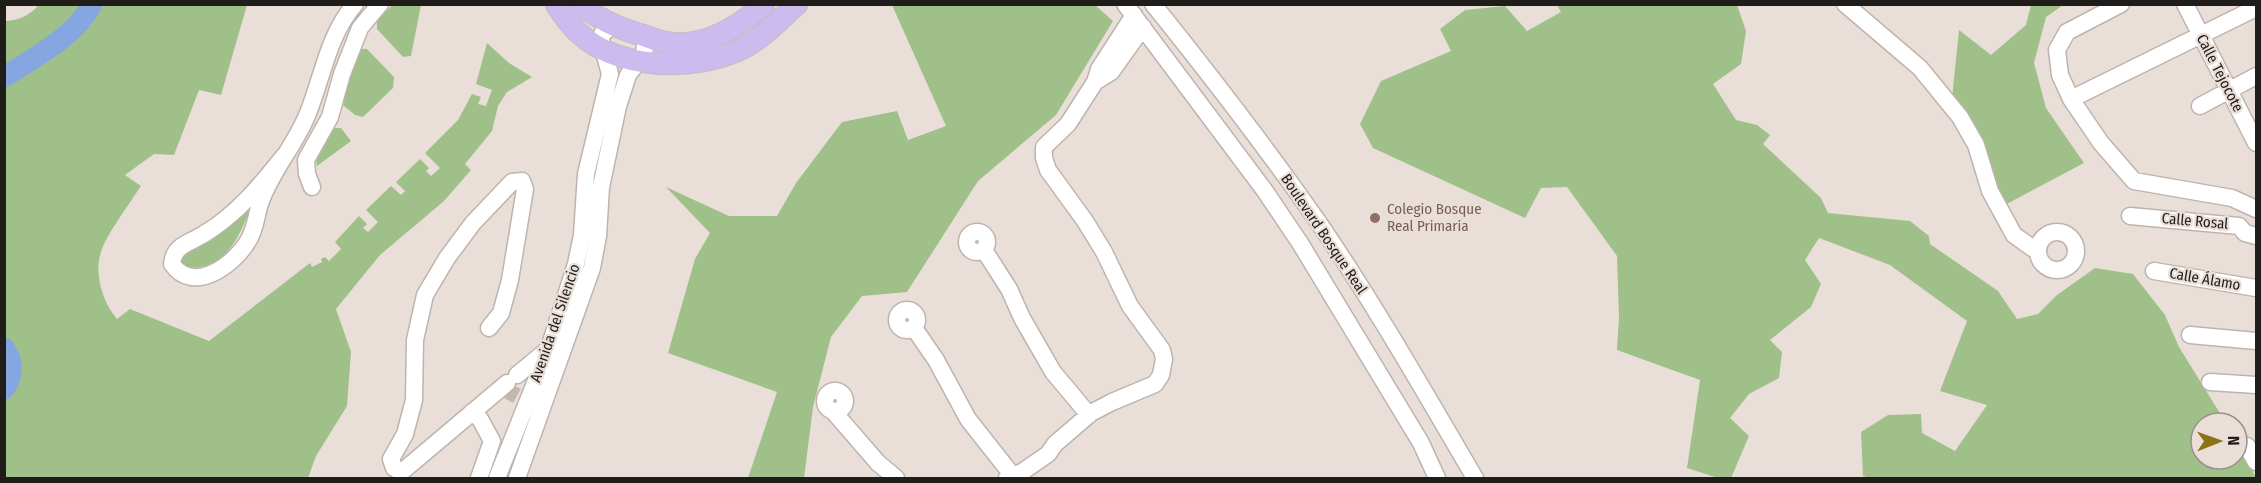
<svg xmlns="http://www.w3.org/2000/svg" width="2261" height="483" font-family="'Fira Sans Condensed',sans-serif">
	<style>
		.green { fill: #9fc088 }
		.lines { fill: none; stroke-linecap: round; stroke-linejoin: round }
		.river { stroke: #86a6e1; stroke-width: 21 }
		.minor-tunnel { stroke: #c2b8b2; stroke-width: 16; stroke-dasharray: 16 8; stroke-linecap: butt }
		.minor-casing { stroke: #beb4ad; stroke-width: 19 }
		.major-casing { stroke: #c1bfbf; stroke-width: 23 }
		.minor { stroke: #fff; stroke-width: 16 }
		.major { stroke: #cbbbef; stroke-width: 21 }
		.education-dot { fill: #8d6e63; stroke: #eadfd8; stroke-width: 2 }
		.labels { text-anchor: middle; stroke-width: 4.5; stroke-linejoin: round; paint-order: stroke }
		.street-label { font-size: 15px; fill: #201c1a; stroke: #eadfd8 }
		.education-label { font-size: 15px; fill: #785e54; stroke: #eadfd8; text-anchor: start }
	</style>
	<rect width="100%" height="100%" fill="#eadfd8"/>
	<path class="green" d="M37 5H247L221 95 199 90 174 155 154 154 125 175 141 186C130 203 109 231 102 249 93 272 102 301 117 319L130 309 209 341 310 263 312 267 322 262 321 259 325 257 329 261 341 249 335 242 359 216 367 224 363 228 368 232 378 222 366 210 391 186 401 195 405 191 396 182 420 159 429 168 426 171 431 176 440 168 425 153 458 120 472 94 481 97 478 104 486 106 492 90 476 84 487 43 509 63 532 77 507 92 498 106 492 131 465 164 471 170 444 201 380 255 336 309 351 352 347 406 316 456 308 478H5V21C17 21 28 16 37 7Z
		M392 5H421L411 56 403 57 377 29V21Z
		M892 5H1095L1113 21 1056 115 978 181 907 292 862 296 831 337 813 407 804 478H748L777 392 668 353 695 259 710 233 666 187 729 216H777L796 183 842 122 897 111 908 140 946 126Z
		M1557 5H1737L1746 31 1741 64 1713 84 1736 120 1757 125 1770 135 1763 144 1821 198 1828 213 1910 221 1929 236 1930 244 1998 291 2017 319 2038 314 2057 295 2095 268 2133 274 2165 315 2179 347 2226 423H2201V459H2237V441L2256 478H1870L1863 476 1861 432 1888 415 1921 414 1922 433 1955 451 1987 405 1940 391 1967 321 1890 265 1819 238 1805 260 1821 284 1811 307 1770 340 1782 352 1779 378 1749 394 1730 418 1749 436 1731 478H1718L1687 468 1700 380 1617 350 1619 318 1617 256 1567 187 1541 188 1525 218 1373 148 1360 124 1381 81 1451 51 1440 29 1465 10 1505 6 1527 31 1561 12Z
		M2031 5H2063L2046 17 2034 63 2046 108 2084 163 2003 206 1952 98 1959 30 1991 55 2026 25Z
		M360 49H367L394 77 393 88 363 117 355 115 343 105 342 95Z
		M335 128H341L351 141 317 166C313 152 327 139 335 128Z
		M250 209C239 239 224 270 187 268L181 262 185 254 212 240Z"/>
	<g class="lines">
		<path class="river" d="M4 77C35 57 75 37 92 4
			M4 348C14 361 14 375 4 389"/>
		<path class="minor-tunnel" d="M508 391 517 396"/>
		<defs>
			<path id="minor" d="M1125 4 1265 191 1300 243 1421 443 1437 478
				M1153 4C1211 76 1268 150 1321 226 1376 307 1425 393 1475 478
				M1845 4 1920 68 1960 117 1976 145 1990 191 2014 235 2038 252
				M2121 4 2067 32 2057 50 2060 75 2071 99 2101 143 2134 181 2232 198 2256 209
				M2185 4 2256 143
				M1095 82 1111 72 1143 27
				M2071 99 2256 8
				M2200 106 2256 76
				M284 156C261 185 236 215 204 234 188 244 174 245 172 264 193 295 234 265 248 241 256 229 256 214 261 201 272 170 296 144 308 113 323 76 328 35 355 4
				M312 187 307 174 306 160 330 117 342 74 360 28 380 4
				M2130 216 2239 226 2245 233 2256 236
				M967 242a10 10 0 1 1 20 0a10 10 0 1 1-20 0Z
				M2038 251a19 19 0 1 1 38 0a19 19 0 1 1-38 0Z
				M984 250 1009 289 1022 318 1053 372 1089 415
				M2154 271 2256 288
				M897 320a10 10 0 1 1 20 0a10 10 0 1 1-20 0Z
				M914 328 936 360 968 419 1013 476
				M2190 335 2256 341
				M517 375 546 351
				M2210 382 2256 385
				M825 401a10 10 0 1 1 20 0a10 10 0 1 1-20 0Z
				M833 411 878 463 896 478
				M472 412 480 419 492 441 479 478
				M2247 446 2256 462
				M394 468 391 459 405 434 414 400 415 340 425 295 447 258 473 223 512 182 522 181 525 189 510 280 501 313 489 328
				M394 468 399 471 404 470 507 383
				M497 478 549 348 576 264 582 235 586 174 610 74 601 41 602 34 612 26
				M517 478 592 268 598 236 601 187 618 106 628 75 644 54 646 36
				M1007 478 1022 472 1048 454 1055 444 1091 413 1112 402 1155 384 1161 375 1164 359 1162 350 1130 306 1104 252 1085 221 1048 170 1044 158V147L1068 124 1095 82 1099 69 1134 15"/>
			<path id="major" d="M556 4C563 15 570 25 579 33 618 70 692 71 739 50 761 40 779 20 797 4
				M581 4C599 20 616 27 638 34 647 36 655 40 664 42 701 50 738 28 764 4"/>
		</defs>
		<use href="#minor" class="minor-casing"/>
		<use href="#major" class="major-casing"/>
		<use href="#minor" class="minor"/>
		<use href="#major" class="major"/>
	</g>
	<circle class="education-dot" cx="1375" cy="218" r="6"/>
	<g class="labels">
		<g class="street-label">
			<text transform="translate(2220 73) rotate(63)" y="5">Calle Tejocote</text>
			<text transform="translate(2195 221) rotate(5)" y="5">Calle Rosal</text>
			<text transform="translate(1324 234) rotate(56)" y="5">Boulevard Bosque Real</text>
			<text transform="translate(2205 279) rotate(10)" y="5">Calle Álamo</text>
			<text transform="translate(555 323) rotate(-71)" y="5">Avenida del Silencio</text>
		</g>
		<g class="education-label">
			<text x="1387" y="214">Colegio Bosque<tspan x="1387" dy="17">Real Primaria</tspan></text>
		</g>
	</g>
	<rect width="2261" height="483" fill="none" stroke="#201c1a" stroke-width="12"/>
	<g transform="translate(2219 441) rotate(89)"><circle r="28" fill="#eadfd8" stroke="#99918c" stroke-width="1.5"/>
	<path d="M0-4.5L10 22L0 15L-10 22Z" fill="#8b7215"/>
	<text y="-9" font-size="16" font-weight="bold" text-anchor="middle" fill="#201c1a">N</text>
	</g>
</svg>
